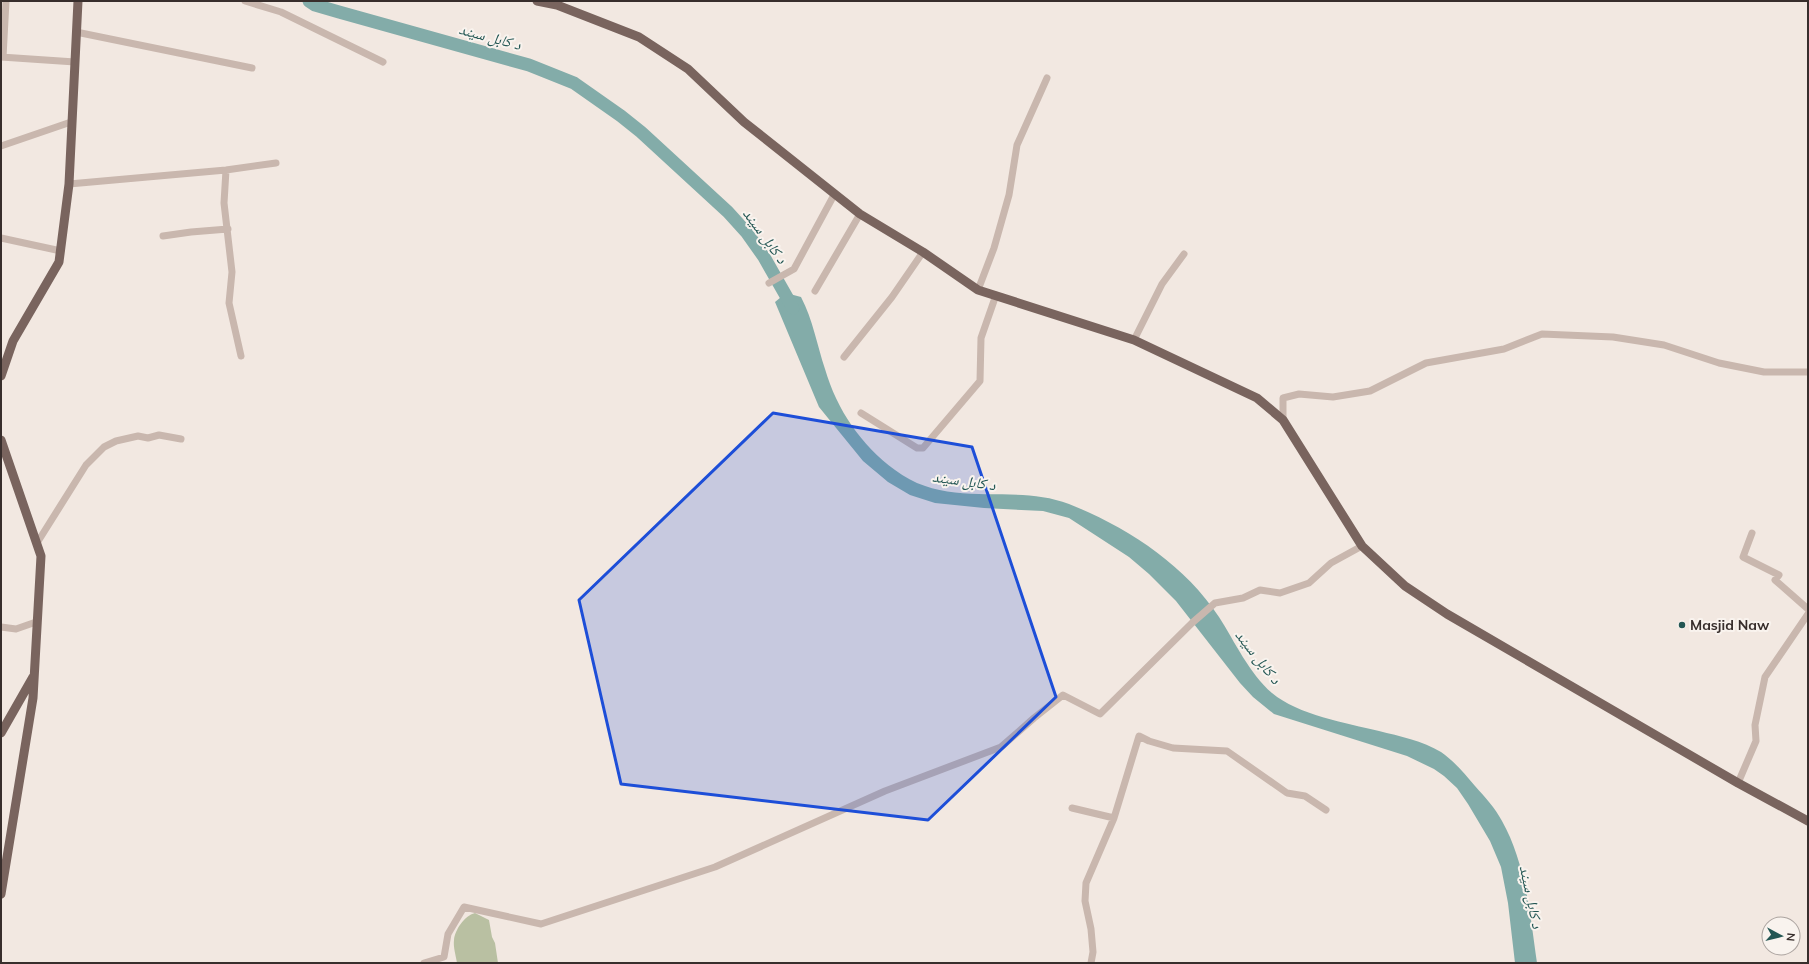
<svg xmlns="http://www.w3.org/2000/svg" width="1809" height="964" font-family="Mulish,'Noto Naskh Arabic',sans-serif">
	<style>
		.green { fill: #b9c0a2 }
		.water { fill: #83aca9 }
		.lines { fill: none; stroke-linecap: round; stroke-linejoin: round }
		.river { stroke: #83aca9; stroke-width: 13 }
		.minor { stroke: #c9b7ae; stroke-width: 7 }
		.major { stroke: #79645e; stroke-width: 9 }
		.marked { fill: #1d4ed8; fill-opacity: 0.2; stroke: #1d4ed8; stroke-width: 3; stroke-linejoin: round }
		.poi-dot { fill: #245754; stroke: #f9f3ee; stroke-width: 1.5 }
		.labels { text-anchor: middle; stroke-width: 4; stroke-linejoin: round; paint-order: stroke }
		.poi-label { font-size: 14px; font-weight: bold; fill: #382e2c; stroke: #f9f3ee; text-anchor: start }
		.water-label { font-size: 15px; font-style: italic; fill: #245754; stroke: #f9f3ee }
	</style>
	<rect width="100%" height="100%" fill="#f2e8e1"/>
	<path class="green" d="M475 913 489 920 492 937 495 943 498 963H457C456 956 453 947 454 940 455 930 464 916 475 913Z"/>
	<path class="water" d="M786 293 801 297C813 320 817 345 825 369 837 410 861 445 895 470 949 511 1012 482 1069 504 1127 527 1184 564 1219 617 1235 642 1249 673 1272 693 1298 715 1346 723 1379 731 1399 736 1423 741 1441 752 1454 761 1465 774 1475 786 1485 797 1495 808 1502 821 1526 864 1530 915 1537 963H1515L1508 903 1501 867 1490 841 1468 804 1457 788 1444 776 1434 769 1407 756 1274 714 1253 697 1240 683 1176 601 1149 574 1129 557 1069 518 1043 511 984 508 935 503 910 495 888 482 863 461 819 407 775 302Z"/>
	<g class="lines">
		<path class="river" d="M309 1 315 5 339 12 529 65 574 83 621 116 641 132 728 212 747 233 764 257 793 308"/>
		<path class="minor" d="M245 1 281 12 383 62
			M76 32 252 68
			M1 57 75 62
			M3 57 6 1
			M1 146 71 122
			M226 170 224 203 232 272 229 303 241 356
			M69 184 226 170 276 163
			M163 236 191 232 228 229
			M1 238 61 251
			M769 283 794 269 834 195
			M978 290 994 248 1009 195 1017 145 1047 78
			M815 291 860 214
			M1134 340 1162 284 1184 254
			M844 357 892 297 923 252
			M861 413 917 448H923L980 381 981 338 996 295
			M1283 420V398L1299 394 1333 397 1370 391 1426 363 1504 349 1542 334 1613 337 1664 345 1719 363 1764 372H1808
			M1752 533 1743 557 1779 575 1775 580 1808 609
			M37 543 86 465 104 447 116 441 138 436 148 438 159 435 181 439
			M1 627 16 629 36 622
			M1738 783 1756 741 1755 725 1765 677 1808 614
			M1072 808 1114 818
			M424 963 444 957 448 934 464 907 541 924 715 867 885 791 1001 747 1034 718 1063 695 1100 714 1192 623 1215 603 1243 598 1260 590 1280 593 1309 583 1331 563 1362 546
			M1091 963 1093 952 1091 929 1085 901 1086 883 1114 818 1139 736 1149 741 1173 748 1227 751 1287 793 1305 796 1326 810"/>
		<path class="major" d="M537 1 557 5 639 37 688 69 744 122 860 214 923 252 978 290 1134 340 1257 398 1283 420 1362 546 1405 586 1447 614 1738 783 1808 821
			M1 376 13 341 59 262 69 184 78 1
			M1 440 41 556 33 698 1 894
			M1 733 33 677"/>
	</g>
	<path class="marked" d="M773 413 972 447 1056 697 928 820 621 784 579 600Z"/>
	<circle class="poi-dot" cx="1682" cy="625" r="4"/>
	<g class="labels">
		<g class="poi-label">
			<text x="1690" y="630">Masjid Naw</text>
		</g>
		<g class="water-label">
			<text transform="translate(490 37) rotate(15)" y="5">د کابل سيند</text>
			<text transform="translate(765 236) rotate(54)" y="5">د کابل سيند</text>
			<text transform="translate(964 481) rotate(8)" y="5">د کابل سيند</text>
			<text transform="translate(1258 657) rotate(52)" y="5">د کابل سيند</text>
			<text transform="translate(1531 897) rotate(78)" y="5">د کابل سيند</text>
		</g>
	</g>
	<rect width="1809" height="964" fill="none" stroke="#382e2c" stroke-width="4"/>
	<g transform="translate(1781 936) rotate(97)"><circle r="19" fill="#f9f3ee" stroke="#aca4a0"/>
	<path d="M0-3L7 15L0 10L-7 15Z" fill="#245754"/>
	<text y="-6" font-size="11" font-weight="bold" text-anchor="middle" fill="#382e2c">N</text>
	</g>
</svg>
